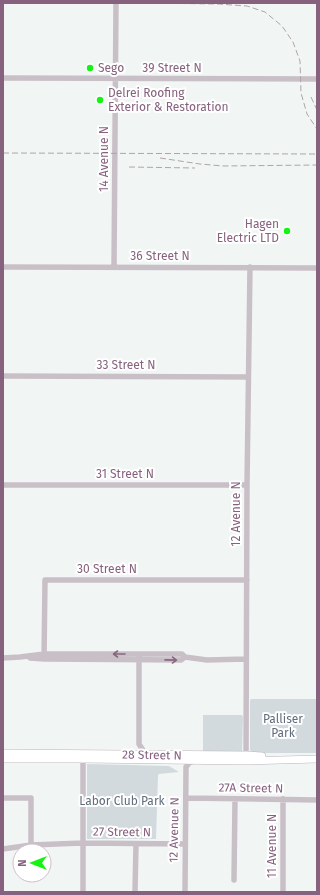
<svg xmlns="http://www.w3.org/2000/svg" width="320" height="895" font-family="'Fira Sans',sans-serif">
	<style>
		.green { fill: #d2dade }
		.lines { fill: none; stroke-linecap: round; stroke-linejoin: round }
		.major-casing { stroke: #bdb3bb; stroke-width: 8 }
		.minor { stroke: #c9c0c7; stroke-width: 5.5 }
		.major { stroke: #fff; stroke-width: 7 }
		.rail { stroke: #b0a3ad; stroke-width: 1; stroke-dasharray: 6 3; stroke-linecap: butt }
		.oneway { stroke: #896782 }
		.poi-dot { fill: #13f413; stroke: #fff; stroke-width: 1.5 }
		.labels { text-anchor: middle; stroke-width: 4; stroke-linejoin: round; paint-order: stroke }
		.poi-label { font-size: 12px; fill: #86627e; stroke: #fff; text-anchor: start }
		.street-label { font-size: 12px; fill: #86627e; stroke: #fff }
		.park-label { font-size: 12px; fill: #616d7c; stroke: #fff }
	</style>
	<rect width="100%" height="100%" fill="#f1f6f5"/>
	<path class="green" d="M251 699H317V753H253L250 750V701Z
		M203 715H242L243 717 242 752 203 754Z
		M87 764 169 766 179 772 159 774 158 775 156 839H87Z"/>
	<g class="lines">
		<defs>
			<path id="major" d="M3 753 246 755 262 756
				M3 759H84L246 761 317 759"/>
		</defs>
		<use href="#major" class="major-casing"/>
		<path class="minor" d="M3 78 317 79
			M3 267 317 268
			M114 267 116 3
			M3 376 248 377
			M3 485H247
			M139 656V744L146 755
			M185 657 207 660 246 659
			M3 658 20 657 44 654H182L185 657
			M30 658 44 659 181 660 185 657
			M44 659 45 580H247
			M246 758 247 485 250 267
			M3 798H31V845
			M186 798 317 800
			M3 849 31 845 83 843 185 844
			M234 880 235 799
			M83 892V756
			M135 892 136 844
			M185 892 186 767 189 763 194 761
			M283 892V799"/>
		<use href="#major" class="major"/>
		<path class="rail" d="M12 3H74
			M145 3 218 4 247 6 265 12 282 26 293 42 300 61 301 93 307 114 317 129
			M311 97 317 110
			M3 153 317 154
			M160 158 200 164 223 166 317 165
			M129 167 195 168"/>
	</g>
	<defs><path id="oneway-shaft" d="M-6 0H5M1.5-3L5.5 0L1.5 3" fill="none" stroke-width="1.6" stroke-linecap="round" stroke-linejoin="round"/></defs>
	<g class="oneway">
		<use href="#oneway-shaft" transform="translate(119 654) rotate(-180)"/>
		<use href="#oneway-shaft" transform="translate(171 660) rotate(1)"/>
	</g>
	<g class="poi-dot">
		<circle cx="90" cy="68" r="4"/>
		<circle cx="100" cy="100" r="4"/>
		<circle cx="287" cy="231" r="4"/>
	</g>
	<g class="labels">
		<g class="poi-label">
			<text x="98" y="72">Sego</text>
			<text x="108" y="97">Delrei Roofing<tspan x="108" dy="14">Exterior &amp; Restoration</tspan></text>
			<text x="279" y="228" text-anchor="end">Hagen<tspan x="279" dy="14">Electric LTD</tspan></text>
		</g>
		<g class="street-label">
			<text x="172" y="72">39 Street N</text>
			<text transform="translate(104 159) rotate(-90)" y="4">14 Avenue N</text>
			<text x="160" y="260">36 Street N</text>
			<text x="126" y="369">33 Street N</text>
			<text x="125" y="478">31 Street N</text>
			<text transform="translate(236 514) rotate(-90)" y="4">12 Avenue N</text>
			<text x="107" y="573">30 Street N</text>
			<text transform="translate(152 755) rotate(1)" y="4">28 Street N</text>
			<text transform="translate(251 788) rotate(1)" y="4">27A Street N</text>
			<text transform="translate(174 830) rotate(-89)" y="4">12 Avenue N</text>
			<text transform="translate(122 832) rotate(1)" y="4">27 Street N</text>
			<text transform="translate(272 846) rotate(-90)" y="4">11 Avenue N</text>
		</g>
		<g class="park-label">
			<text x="283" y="723">Palliser<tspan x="283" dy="14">Park</tspan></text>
			<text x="122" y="805">Labor Club Park</text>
		</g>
	</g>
	<rect width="320" height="895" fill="none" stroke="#86627e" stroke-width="8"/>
	<g transform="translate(32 863) rotate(270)"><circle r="19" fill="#ffffff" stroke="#cfc0cb"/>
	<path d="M0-3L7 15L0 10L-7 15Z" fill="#13f413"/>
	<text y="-6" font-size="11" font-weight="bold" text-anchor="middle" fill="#86627e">N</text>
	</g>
</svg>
